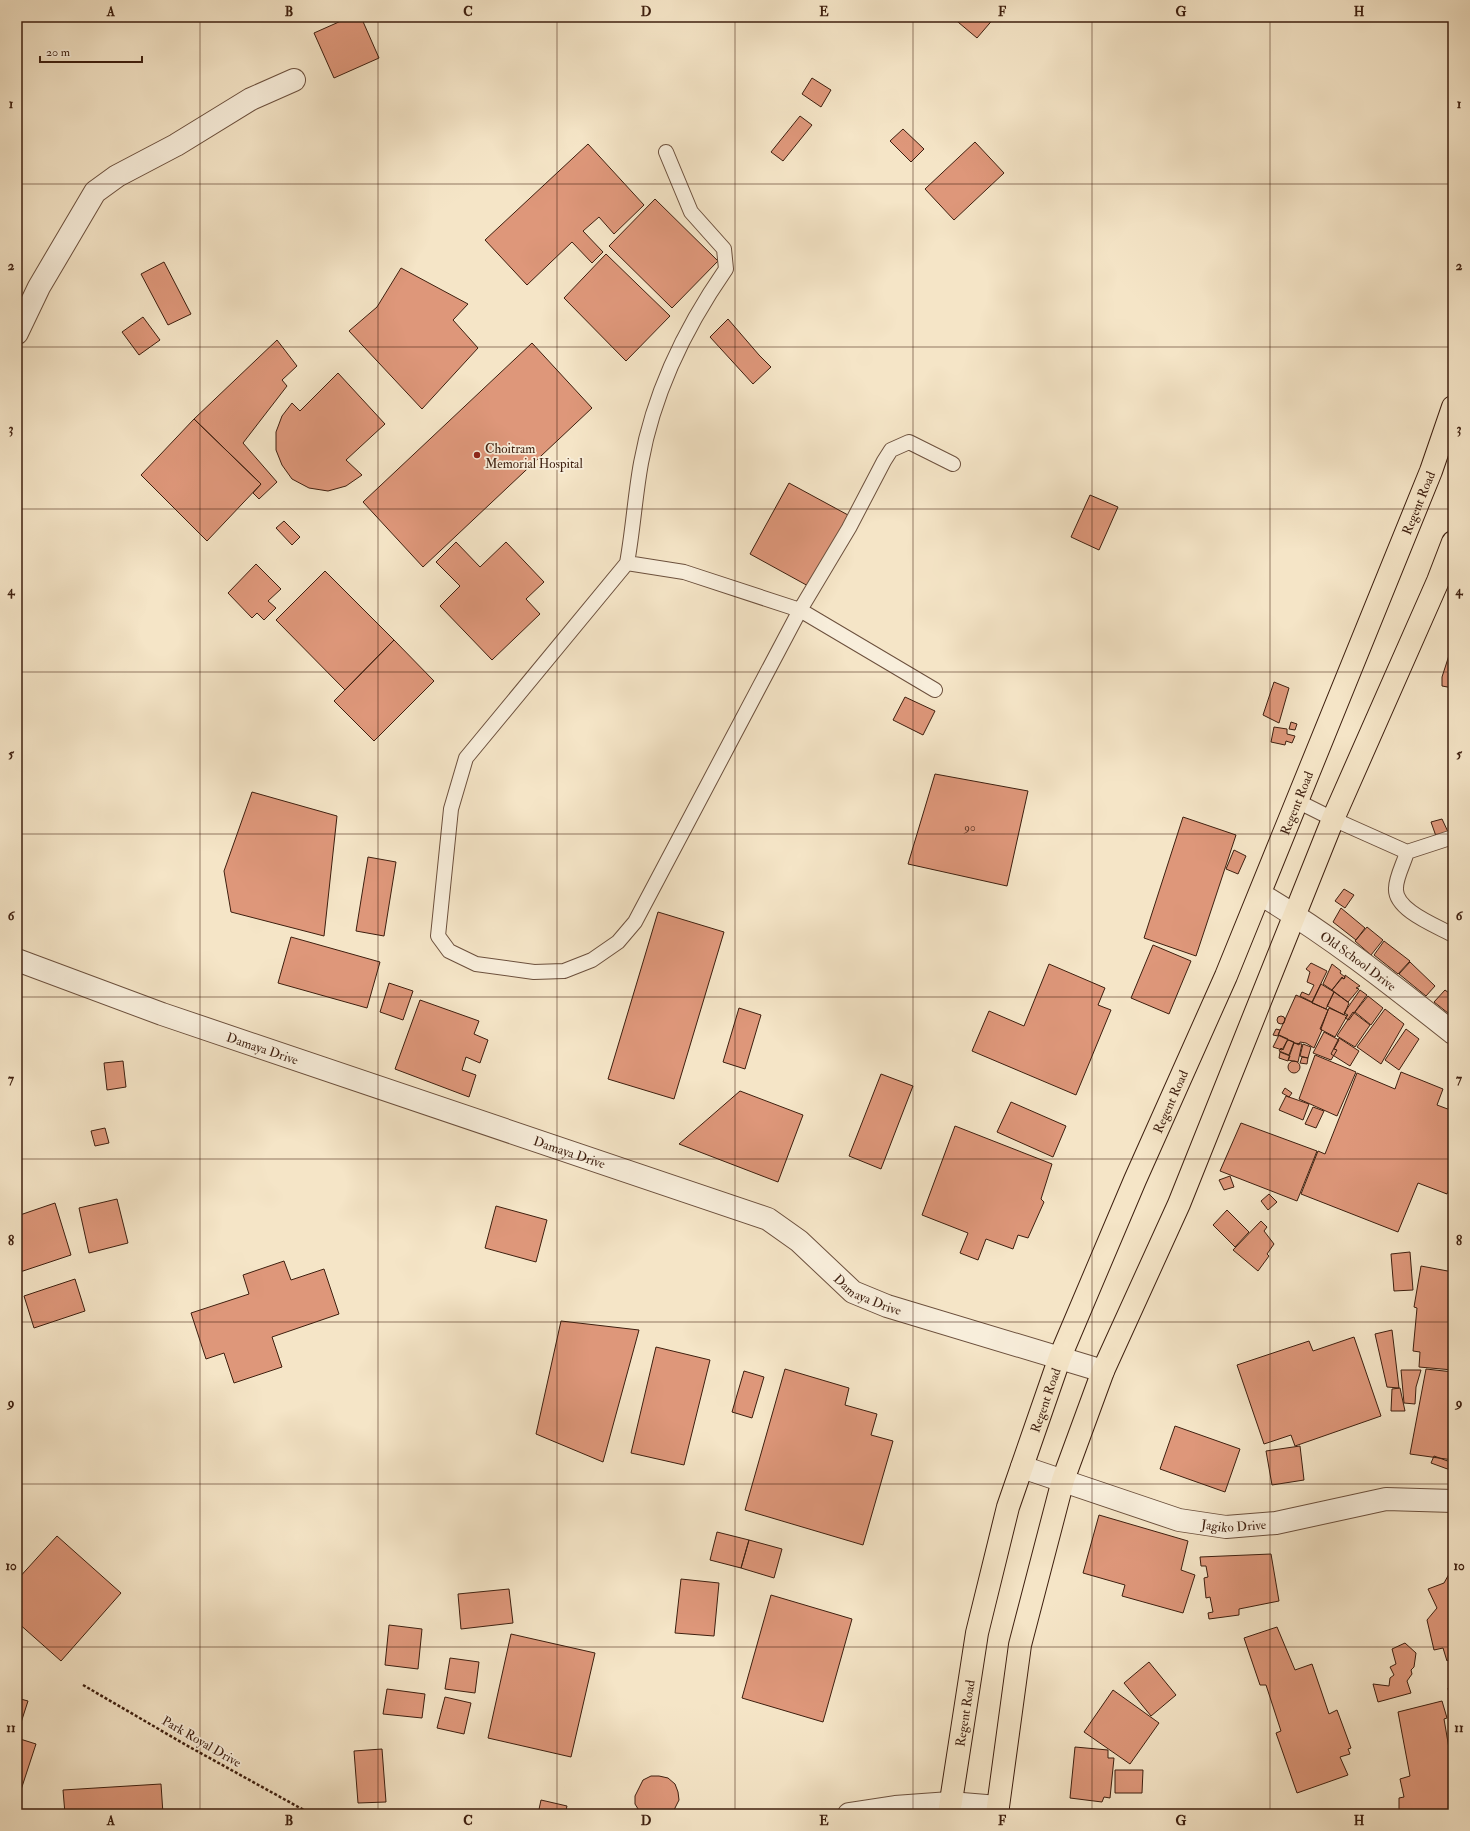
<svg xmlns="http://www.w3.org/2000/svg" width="1470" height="1831" font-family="'IM FELL Double Pica',serif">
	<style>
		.building { fill: #de977a; stroke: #3e1f0f }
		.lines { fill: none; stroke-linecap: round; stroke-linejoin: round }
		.service-casing { stroke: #6c503d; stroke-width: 16 }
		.minor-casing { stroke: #6c503d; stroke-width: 24 }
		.primary-casing { stroke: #3e1f0f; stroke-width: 24 }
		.path { stroke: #3e1f0f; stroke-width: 2.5; stroke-dasharray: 3 2; stroke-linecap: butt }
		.service { stroke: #f8eedb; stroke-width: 14 }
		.minor { stroke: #f8eedb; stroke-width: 22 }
		.primary { stroke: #f5e5c7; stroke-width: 22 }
		.grid { fill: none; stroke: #3e1f0f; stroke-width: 1; stroke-opacity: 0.55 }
		.poi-dot { fill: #8f2418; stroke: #f8eedb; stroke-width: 1.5 }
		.labels { text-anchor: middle; stroke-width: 3.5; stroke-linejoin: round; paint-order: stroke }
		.number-label { font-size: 11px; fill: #663d2a }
		.poi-label { font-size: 13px; fill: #3e1f0f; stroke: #f8eedb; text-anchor: start }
		.street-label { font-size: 13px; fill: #3e1f0f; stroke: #f8eedb }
		.neatline { fill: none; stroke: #3e1f0f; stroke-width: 1.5 }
		.grid-label { font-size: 13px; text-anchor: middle; font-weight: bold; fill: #3e1f0f }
	</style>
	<rect width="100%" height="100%" fill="#f5e5c7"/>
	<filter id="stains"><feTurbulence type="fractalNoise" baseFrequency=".005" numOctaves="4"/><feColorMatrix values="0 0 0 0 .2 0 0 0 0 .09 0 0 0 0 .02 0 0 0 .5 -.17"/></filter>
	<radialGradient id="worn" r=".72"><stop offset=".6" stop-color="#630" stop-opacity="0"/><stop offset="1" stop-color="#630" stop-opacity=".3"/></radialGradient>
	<path class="building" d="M350 17H361L379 58 334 78 314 33Z
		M952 17H995L977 38Z
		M812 78 831 90 821 107 802 94Z
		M800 116 812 125 783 161 771 152Z
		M903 129 924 149 911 162 890 141Z
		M975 142 1004 173 954 220 925 189Z
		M588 144 644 205 614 234 599 217 583 231 603 252 592 263 572 242 527 285 485 240Z
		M655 199 718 261 672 308 609 246Z
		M606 254 670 316 626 361 564 298Z
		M164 262 191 314 168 325 141 274Z
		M401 268 468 304 453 320 478 348 422 409 349 331 377 307Z
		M143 317 160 340 139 355 122 332Z
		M728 319 759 355 771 367 753 384 710 337Z
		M277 340 297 366 282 380 287 386 243 443 277 482 259 499 253 493 261 484 194 419Z
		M532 343 592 408 423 567 363 502Z
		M338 373 385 424 346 460 362 475 346 486 328 491 309 488 292 479 282 465 276 450V432L282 416 292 403 300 411Z
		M194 419 261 484 207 541 141 475Z
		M789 483 848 515 810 587 750 554Z
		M1090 495 1118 507 1099 550 1071 537Z
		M284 521 300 537 292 545 276 528Z
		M456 542 480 567 506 542 544 582 526 599 540 614 492 660 440 606 460 586 436 562Z
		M256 564 281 589 268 601 276 608 264 620 257 613 252 618 228 593Z
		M325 571 394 640 345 690 276 620Z
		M394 640 434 681 374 741 334 701Z
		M1453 643V688L1442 686V677Z
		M1274 682 1289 688 1279 723 1263 715Z
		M905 697 935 711 923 735 893 720Z
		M1291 722 1297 724 1295 730 1289 729Z
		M1274 727 1287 729V734L1295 736 1292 743 1286 741 1285 745 1271 742Z
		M935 774 1028 791 1007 886 908 864Z
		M252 792 337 816 324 936 231 912 224 871Z
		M1183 817 1236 835 1196 956 1144 938Z
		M1442 819 1449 834 1437 839 1431 822Z
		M1234 850 1246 856 1238 874 1226 869Z
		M368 857 396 862 384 936 356 931Z
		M1344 889 1354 895 1345 908 1335 901Z
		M1341 908 1365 928 1356 940 1333 922Z
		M658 912 724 932 674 1099 608 1079Z
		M1367 927 1383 940 1371 955 1355 941Z
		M291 937 380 962 367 1008 278 983Z
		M1384 941 1410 961 1398 974 1374 955Z
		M1153 945 1191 961 1169 1014 1131 998Z
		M1410 962 1435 986 1426 996 1399 974Z
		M1311 963 1327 971 1312 1002 1300 996 1302 992 1309 995 1314 985 1307 982 1310 972 1306 969Z
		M1049 964 1105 988 1098 1005 1111 1010 1076 1095 972 1051 989 1011 1024 1026Z
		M1332 964 1341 971 1340 973 1345 977 1344 979 1342 977 1332 990 1323 984Z
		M1345 975 1360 986 1356 988 1359 989 1348 1002 1332 990 1342 978 1344 979 1345 977Z
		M389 983 413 991 403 1020 380 1012Z
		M1321 984 1334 992 1326 1009 1312 1003Z
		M1360 990 1367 995 1349 1020 1345 1018 1348 1015 1344 1013Z
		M1445 990 1453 996V1017L1434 1002Z
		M1334 992 1349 1003 1344 1015 1327 1006Z
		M1296 995 1328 1010 1321 1029 1322 1030 1314 1048 1306 1043 1300 1042 1299 1045 1278 1035Z
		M1368 996 1383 1008 1371 1025 1355 1012Z
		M420 1000 479 1021 474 1034 488 1040 480 1063 466 1057 462 1070 476 1075 469 1097 395 1069Z
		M739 1008 761 1015 745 1069 723 1062Z
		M1329 1008 1347 1016 1335 1037 1320 1029Z
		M1385 1009 1404 1024 1381 1064 1357 1047Z
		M1353 1012 1370 1025 1355 1047 1337 1036Z
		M1277 1020a4 4 0 1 1 8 0a4 4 0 1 1-8 0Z
		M1276 1029 1280 1030 1278 1036 1273 1035Z
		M1406 1029 1419 1039 1399 1070 1385 1060Z
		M1324 1032 1339 1040 1334 1049 1337 1050 1331 1060 1313 1053Z
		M1279 1035 1288 1039 1282 1050 1273 1047Z
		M1339 1038 1359 1051 1350 1066 1331 1054Z
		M1289 1040 1294 1042 1289 1055 1279 1051 1281 1048 1283 1050 1287 1041Z
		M1294 1043 1302 1044 1298 1062 1288 1060Z
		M1303 1044 1311 1047 1308 1058 1300 1056Z
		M1280 1052 1290 1056 1288 1061 1279 1058Z
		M1315 1055 1356 1072 1337 1116 1299 1099Z
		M1302 1057 1308 1058 1307 1064 1300 1063Z
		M1288 1067a6 6 0 1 1 12 0a6 6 0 1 1-12 0Z
		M123 1061 126 1087 107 1090 104 1063Z
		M1401 1072 1443 1089 1437 1105 1453 1111V1178L1447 1194 1418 1183 1398 1232 1301 1194 1318 1151 1325 1154 1357 1073 1395 1089Z
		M881 1074 913 1086 881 1169 849 1156Z
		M1285 1088 1292 1093 1289 1097 1282 1093Z
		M740 1091 803 1115 778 1182 679 1144Z
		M1286 1096 1309 1104 1303 1120 1279 1110Z
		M1011 1102 1066 1126 1053 1157 997 1132Z
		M1313 1107 1324 1111 1316 1128 1305 1124Z
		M1241 1123 1317 1151 1297 1201 1220 1171Z
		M955 1126 1052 1164 1041 1199 1044 1202 1028 1238 1018 1235 1013 1249 986 1239 978 1260 960 1253 968 1233 922 1215Z
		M105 1128 109 1143 95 1146 91 1131Z
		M1230 1176 1234 1187 1224 1190 1219 1180Z
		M1269 1194 1277 1202 1268 1210 1261 1201Z
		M117 1199 128 1243 89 1253 79 1208Z
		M55 1203 71 1255 17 1273V1216Z
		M496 1206 547 1220 536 1262 485 1248Z
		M1227 1210 1249 1232 1235 1247 1213 1225Z
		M1261 1221 1267 1227 1264 1231 1274 1244 1267 1254 1269 1256 1258 1271 1233 1250Z
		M1410 1252 1413 1290 1394 1291 1391 1254Z
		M284 1261 291 1280 324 1269 339 1314 272 1337 282 1367 234 1383 224 1353 206 1359 191 1313 249 1294 243 1275Z
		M1421 1266 1453 1272V1370L1419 1367 1420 1352 1413 1351 1417 1308 1414 1307Z
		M75 1279 85 1311 34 1328 24 1296Z
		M561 1321 639 1330 603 1462 536 1434Z
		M1392 1330 1399 1388 1387 1387 1375 1334Z
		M1354 1337 1381 1416 1295 1446 1291 1435 1264 1444 1237 1365 1309 1341 1313 1351Z
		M656 1347 710 1360 684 1465 631 1453Z
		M785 1369 849 1388 845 1405 877 1414 871 1435 893 1441 863 1545 745 1510Z
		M1426 1369 1453 1372V1460L1410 1454Z
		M1401 1370H1421L1416 1387 1415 1404 1404 1403Z
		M744 1371 764 1377 752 1418 732 1412Z
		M1400 1388 1405 1411H1391L1392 1389Z
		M1175 1426 1240 1449 1225 1492 1160 1469Z
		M1300 1446 1304 1480 1272 1485 1266 1451Z
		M1434 1456 1453 1463V1471L1431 1463Z
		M1099 1515 1188 1541 1181 1570 1195 1575 1183 1613 1122 1596 1125 1585 1083 1573Z
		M717 1532 749 1540 741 1568 710 1560Z
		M57 1536 121 1593 61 1661 17 1622V1580Z
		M749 1540 782 1549 774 1578 741 1568Z
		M1271 1554 1279 1601 1239 1609V1615L1209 1619 1208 1613 1213 1612 1210 1597 1206 1598 1204 1578 1208 1577 1206 1566H1201L1200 1557Z
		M1453 1567V1656L1447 1661 1443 1648 1434 1650 1427 1620 1437 1608 1428 1589 1444 1583Z
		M681 1579 719 1583 714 1636 675 1633Z
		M509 1589 513 1623 461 1629 458 1594Z
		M771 1595 852 1619 823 1722 742 1698Z
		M389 1625 422 1629 418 1669 385 1665Z
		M1277 1627 1295 1670 1312 1664 1329 1714 1337 1710 1351 1748 1348 1749 1350 1754 1340 1757 1348 1775 1297 1793 1276 1733 1281 1731 1266 1685H1260L1244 1638Z
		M511 1634 595 1653 571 1757 488 1738Z
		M1405 1643 1416 1653 1414 1667 1411 1670 1412 1674 1407 1681 1411 1693 1378 1702 1373 1684 1389 1686 1390 1678 1394 1675 1390 1667 1396 1664 1392 1649Z
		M450 1658 479 1662 475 1693 445 1689Z
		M1149 1662 1176 1695 1151 1716 1124 1683Z
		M1453 1687V1715L1448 1688Z
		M387 1689 425 1694 422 1718 383 1714Z
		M1113 1690 1159 1723 1130 1764 1084 1732Z
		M445 1697 471 1703 464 1734 437 1728Z
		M17 1698 28 1701 17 1735Z
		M1442 1701 1447 1718 1444 1719 1453 1772V1814H1399V1798L1404 1797 1400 1779 1410 1776 1398 1712Z
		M17 1738 36 1744 17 1802Z
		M1075 1747 1108 1750V1758H1114L1110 1798 1104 1797 1102 1802 1070 1798Z
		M382 1749 386 1802 358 1803 354 1751Z
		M1115 1770H1143L1142 1793H1115Z
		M651 1776H659L668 1778 675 1784 678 1792 679 1800 672 1814H642L640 1812 635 1804V1796L643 1780Z
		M161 1784 163 1814H65L63 1790Z
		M541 1800 567 1806 565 1814H538Z"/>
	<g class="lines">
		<defs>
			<path id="service" d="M627 563C633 530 635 496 641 463 654 391 685 328 726 269L724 249 691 212 666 152
				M935 690 800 610 684 572 627 563 466 758 451 809 438 936 449 951 476 964 534 972 564 971 592 960 618 942 635 922 800 610 849 528 884 461 891 450 909 442 953 464
				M1297 801 1333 819 1407 852C1404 863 1396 877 1396 888 1394 910 1437 926 1453 935
				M1407 852 1453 837"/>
			<g id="minor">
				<path d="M17 333 39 287 95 192 117 176 176 145 251 99 294 80"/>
				<path id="s1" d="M1260 894C1328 934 1391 984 1453 1033"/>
				<path id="s2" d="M17 960 162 1014 768 1219 799 1241 853 1292 887 1306 1103 1371"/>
				<path id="s3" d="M1022 1467 1179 1520 1226 1527 1276 1523 1386 1499 1453 1501"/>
				<path d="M849 1814 895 1807 950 1803 998 1807"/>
			</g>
			<g id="primary">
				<path id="s4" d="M949 1814 977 1633 1008 1507 1060 1357 1135 1180 1226 976 1431 471 1453 407"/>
				<path d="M997 1814 1020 1645 1063 1480 1103 1371 1179 1204 1333 819 1438 581 1453 542"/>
			</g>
		</defs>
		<use href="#service" class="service-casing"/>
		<use href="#minor" class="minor-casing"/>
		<use href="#primary" class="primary-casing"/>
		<path class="path" d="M83 1685 186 1745 311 1814"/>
		<use href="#service" class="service"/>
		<use href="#minor" class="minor"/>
		<use href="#primary" class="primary"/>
	</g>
	<path class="grid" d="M200 17V1814M378 17V1814M557 17V1814M735 17V1814M913 17V1814M1092 17V1814M1270 17V1814M17 184H1453M17 347H1453M17 509H1453M17 672H1453M17 834H1453M17 997H1453M17 1159H1453M17 1322H1453M17 1484H1453M17 1647H1453"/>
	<circle class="poi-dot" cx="477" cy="455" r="4"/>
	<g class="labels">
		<g class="number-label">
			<text x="970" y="831">90</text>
		</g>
		<g class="poi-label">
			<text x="485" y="453">Choitram<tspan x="485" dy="15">Memorial Hospital</tspan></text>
		</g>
		<g class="street-label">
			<text dy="5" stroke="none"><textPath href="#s4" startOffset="1398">Regent Road</textPath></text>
			<text dy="5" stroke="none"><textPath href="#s4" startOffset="1074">Regent Road</textPath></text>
			<text dy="5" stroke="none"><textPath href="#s1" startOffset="119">Old School Drive</textPath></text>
			<text dy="5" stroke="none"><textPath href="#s2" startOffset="261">Damaya Drive</textPath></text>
			<text dy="5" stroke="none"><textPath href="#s4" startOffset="750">Regent Road</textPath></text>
			<text dy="5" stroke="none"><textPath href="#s2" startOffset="585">Damaya Drive</textPath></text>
			<text dy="5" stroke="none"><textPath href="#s2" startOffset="921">Damaya Drive</textPath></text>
			<text dy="5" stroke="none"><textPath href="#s4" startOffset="426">Regent Road</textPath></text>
			<text dy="5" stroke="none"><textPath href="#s3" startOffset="221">Jagiko Drive</textPath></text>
			<text dy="5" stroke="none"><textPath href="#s4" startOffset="102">Regent Road</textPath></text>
			<text transform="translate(202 1741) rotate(30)" y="5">Park Royal Drive</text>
		</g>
	</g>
	<rect width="1470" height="1831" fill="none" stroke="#f5e5c7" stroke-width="44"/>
	<path d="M40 56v6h102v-6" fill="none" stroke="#3e1f0f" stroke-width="2"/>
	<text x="46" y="56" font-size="12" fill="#3e1f0f" stroke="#f8eedb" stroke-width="3" paint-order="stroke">20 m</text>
	<rect x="22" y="22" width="1426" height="1787" class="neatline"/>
	<g class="grid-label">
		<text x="111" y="16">A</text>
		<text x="289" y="16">B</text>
		<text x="468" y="16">C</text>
		<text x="646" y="16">D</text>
		<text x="824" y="16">E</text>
		<text x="1002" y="16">F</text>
		<text x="1181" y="16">G</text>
		<text x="1359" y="16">H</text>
		<text x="11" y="108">1</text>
		<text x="1459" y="108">1</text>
		<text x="11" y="270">2</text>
		<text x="1459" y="270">2</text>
		<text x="11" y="433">3</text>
		<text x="1459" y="433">3</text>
		<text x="11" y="595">4</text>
		<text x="1459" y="595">4</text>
		<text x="11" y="758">5</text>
		<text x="1459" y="758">5</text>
		<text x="11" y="920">6</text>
		<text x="1459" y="920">6</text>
		<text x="11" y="1083">7</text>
		<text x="1459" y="1083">7</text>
		<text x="11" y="1245">8</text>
		<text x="1459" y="1245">8</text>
		<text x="11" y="1407">9</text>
		<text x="1459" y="1407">9</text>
		<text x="11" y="1570">10</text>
		<text x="1459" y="1570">10</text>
		<text x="11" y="1732">11</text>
		<text x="1459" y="1732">11</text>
		<text x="111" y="1825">A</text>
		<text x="289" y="1825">B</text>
		<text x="468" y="1825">C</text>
		<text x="646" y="1825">D</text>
		<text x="824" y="1825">E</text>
		<text x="1002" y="1825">F</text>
		<text x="1181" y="1825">G</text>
		<text x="1359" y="1825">H</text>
	</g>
	<rect width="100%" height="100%" filter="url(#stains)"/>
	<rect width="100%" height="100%" fill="url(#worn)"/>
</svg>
